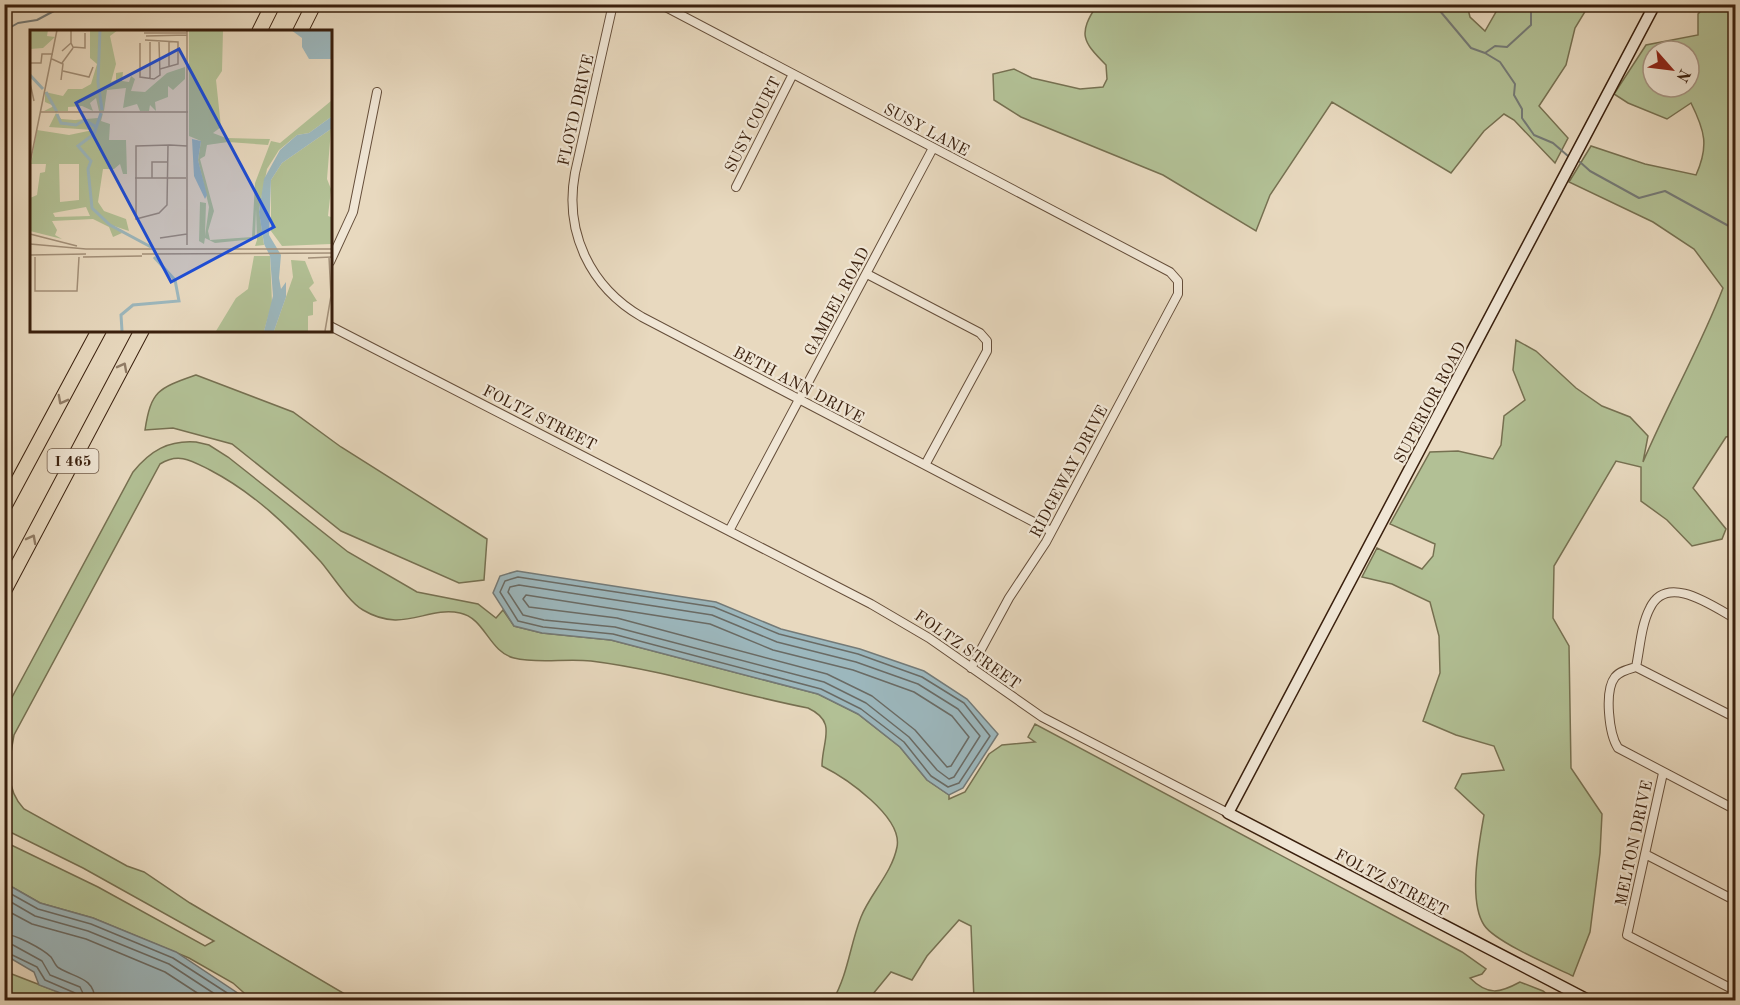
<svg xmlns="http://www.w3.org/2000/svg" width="1740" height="1005" font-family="'Old Standard TT',serif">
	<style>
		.green { fill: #b2c095; stroke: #767051; stroke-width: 1.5; fill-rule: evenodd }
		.water { fill: #9cb7bd; stroke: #747a77; stroke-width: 1.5 }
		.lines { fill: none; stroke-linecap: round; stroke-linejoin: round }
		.shore { stroke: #6a6b65; stroke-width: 1.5 }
		.stream { stroke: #747a77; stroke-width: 2 }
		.street-casing { stroke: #654e3a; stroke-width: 10 }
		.secondary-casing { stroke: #391f0d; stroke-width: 13 }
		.highway-casing { stroke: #391f0d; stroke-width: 16 }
		.street { stroke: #f0e6d5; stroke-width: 8 }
		.secondary { stroke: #f0e6d5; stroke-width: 10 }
		.highway { stroke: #e8d9bf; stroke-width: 14 }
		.oneway { stroke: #907c66 }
		.labels { text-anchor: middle; stroke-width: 4.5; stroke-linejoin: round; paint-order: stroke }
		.shield { fill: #f0e6d5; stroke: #705b49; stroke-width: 1.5 }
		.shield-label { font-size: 15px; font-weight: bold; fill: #391f0d }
		.street-label { font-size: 16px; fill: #391f0d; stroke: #f0e6d5 }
		.inset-river { fill: none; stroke: #9cb7bd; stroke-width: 3 }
		.inset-road { fill: none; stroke: #a28f78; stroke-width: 1.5 }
		.view { fill: #1d4ed8; fill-opacity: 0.15; stroke: #1d4ed8; stroke-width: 3 }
		.inset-edge { fill: none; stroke: #391f0d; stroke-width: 3 }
	</style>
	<rect width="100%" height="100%" fill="#e8d9bf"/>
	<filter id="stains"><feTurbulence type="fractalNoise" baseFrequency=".00333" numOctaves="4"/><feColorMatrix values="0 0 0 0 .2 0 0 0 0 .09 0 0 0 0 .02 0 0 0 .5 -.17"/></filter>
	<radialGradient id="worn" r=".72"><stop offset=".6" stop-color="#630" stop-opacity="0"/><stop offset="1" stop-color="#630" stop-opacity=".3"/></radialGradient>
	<path class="green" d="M1097 5H1467L1470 17 1485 31 1500 5H1589L1575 28 1566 65 1539 106 1568 138 1555 163 1514 120 1504 114 1484 131 1451 173 1332 102 1270 195 1256 231 1163 175 1021 117 994 100 993 74 1014 69 1032 78 1080 89 1103 87 1107 79 1106 65C1082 41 1078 34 1097 5Z
		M1706 5H1732L1731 20 1735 35 1736 435 1726 437 1693 488 1726 529 1722 539 1692 546 1667 520 1641 501V467L1616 461 1554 566 1553 618 1569 646 1571 768 1602 814 1600 853 1590 932 1573 976C1554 967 1495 942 1484 925 1468 901 1479 843 1484 815L1455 788 1462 774 1504 770 1494 746 1456 735 1423 721 1440 673 1439 636 1430 602 1392 584 1362 577 1377 548 1422 569 1433 556 1435 544 1390 524 1430 452 1458 451 1493 459 1501 445 1504 416 1525 400 1513 370 1516 340 1536 351 1576 388 1602 406 1630 417 1648 436 1643 462C1668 403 1700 348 1723 288L1694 249 1653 222 1569 182 1591 146 1645 164 1696 175C1709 146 1705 131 1691 103L1667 119 1628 103 1614 94 1646 45 1698 35V14ZM1653 51H1689V87H1653Z
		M196 375 293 412 341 447 487 539 484 580 459 583 341 531 232 444 173 428 145 430C151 390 159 388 196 375Z
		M196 442 209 445 228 457 348 552 417 592 478 604 496 618 503 610 514 626 542 633 611 640 818 694 858 714 900 747 927 780 949 795V799L965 792 989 754 1002 745 1035 742 1028 737 1035 724 1462 952 1486 969 1482 974 1470 978C1488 996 1500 993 1520 982L1543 991 1554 1000H974L971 926 959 920 927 956 912 980 891 972 868 1000H833C848 974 850 945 861 917 870 894 892 873 897 847 903 817 846 778 822 766 822 740 838 722 808 708 736 694 664 670 591 661 566 658 538 664 514 658 489 652 485 618 460 613 426 606 403 634 363 610 349 602 332 575 321 562 288 526 254 493 210 470 192 461 179 452 160 464L14 735C9 762 4 788 24 809L127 866 144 872 190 903 355 1000H252L233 983 189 958 93 918 40 903 5 883V842L98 887 205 946 214 941 83 868 4 829V718L10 701 133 472C150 451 168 440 196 442Z
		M4 971 79 1000H5Z"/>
	<path class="water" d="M517 571 716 602 781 629 860 649 924 671 967 699 998 734 963 788 949 795 927 780 900 747 858 714 818 694 611 640 542 633 514 626 493 593 500 576Z
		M5 883 40 903 93 918 176 952 248 1000H79L39 985 34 972 5 955Z"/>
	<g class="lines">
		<path class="shore" d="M518 577 714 607 779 634 858 654 922 677 964 703 990 736 959 783 948 787 931 776 904 742 861 709 821 689 613 634 543 627 518 621 500 592 505 581Z
			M519 585 712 615 777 642 856 662 918 684 958 709 980 736 954 777 949 779 937 770 909 737 866 703 824 682 615 627 544 620 523 615 508 592 510 587Z
			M526 595 710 624 773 650 853 670 914 692 952 716 969 737 951 766 947 767 915 730 872 696 827 674 617 618 529 607 523 599Z
			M4 890 38 909 91 924 173 958 238 1000
			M4 898 35 916 88 931 169 964 224 1000
			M4 909 32 924 86 939 165 972 208 1000
			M4 934C15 934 43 949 51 957 54 961 55 966 59 968 75 978 94 977 95 1000
			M4 943 13 945 42 961 50 975 80 987 86 1000
			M4 951 37 967 45 980 75 993 78 1000"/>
		<path class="stream" d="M1440 4V11L1471 48 1485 53 1500 62 1515 84 1514 95 1522 109V118L1534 135 1553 143 1568 156
			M1560 4 1565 7 1572 4
			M4 31 18 23 37 20 67 4
			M1485 53 1495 46 1507 47 1531 25V4
			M1580 162 1590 171 1639 198 1665 191 1736 230"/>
		<defs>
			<path id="street" d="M613 4 575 173C564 232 590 287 642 317L1051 531
				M660 4 1170 272 1178 281V294L1046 542 1009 598 971 668
				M736 187 793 74
				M330 262 353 212 377 92
				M867 274 980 333 987 341V351L925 465
				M330 326 871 604 929 638 1042 717 1228 813
				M729 531 933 148
				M1736 619C1714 607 1667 572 1650 608 1641 625 1640 648 1636 667 1629 669 1620 671 1615 677 1604 691 1609 734 1618 748L1736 810
				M1636 667 1736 718
				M1663 773 1627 935 1736 991
				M1645 854 1736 901"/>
			<path id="secondary" d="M1588 1000 1228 813 1655 4"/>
			<path id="highway" d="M259 32 273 4
				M300 32 314 4
				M4 507 99 330
				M4 591 142 330"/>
		</defs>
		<use href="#street" class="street-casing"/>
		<use href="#secondary" class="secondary-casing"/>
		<use href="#highway" class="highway-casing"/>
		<use href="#street" class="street"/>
		<use href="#secondary" class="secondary"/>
		<use href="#highway" class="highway"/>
	</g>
	<defs><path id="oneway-chevron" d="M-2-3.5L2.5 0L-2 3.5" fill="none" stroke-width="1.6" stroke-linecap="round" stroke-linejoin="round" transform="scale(1.5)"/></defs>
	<g class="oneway">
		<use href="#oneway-chevron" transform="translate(123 367) rotate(-62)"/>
		<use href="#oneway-chevron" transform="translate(62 400) rotate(118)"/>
		<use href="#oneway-chevron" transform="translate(32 539) rotate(-62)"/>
	</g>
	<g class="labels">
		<rect class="shield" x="47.5" y="449" width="51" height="24" rx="4.5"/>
		<g class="shield-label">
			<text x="73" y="466">I 465</text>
		</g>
		<g class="street-label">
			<text transform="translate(575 110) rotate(-77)" y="6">FLOYD DRIVE</text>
			<text transform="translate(752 124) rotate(-63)" y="6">SUSY COURT</text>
			<text transform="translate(927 129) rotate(28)" y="6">SUSY LANE</text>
			<text transform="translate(836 301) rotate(-62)" y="6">GAMBEL ROAD</text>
			<text transform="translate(799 384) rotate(28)" y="6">BETH ANN DRIVE</text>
			<text transform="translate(1429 402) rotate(-62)" y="6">SUPERIOR ROAD</text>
			<text transform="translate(540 417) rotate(27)" y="6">FOLTZ STREET</text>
			<text transform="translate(1068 471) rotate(-62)" y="6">RIDGEWAY DRIVE</text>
			<text transform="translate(968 649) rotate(35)" y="6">FOLTZ STREET</text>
			<text transform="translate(1633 843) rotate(-78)" y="6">MELTON DRIVE</text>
			<text transform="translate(1392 882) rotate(28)" y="6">FOLTZ STREET</text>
		</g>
	</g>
	<g transform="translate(30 30)">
		<rect width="302" height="302" fill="#e8d9bf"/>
		<path d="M0 0H18L17 6 25 7 13 18 0 19ZM60 0H88L80 6 86 34 81 52 86 50V43L93 42 92 51 99 52 101 46 105 49 101 61 115 62 137 43 155 37V49L143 60 138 56V67L125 72 126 81 120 75 119 81H110L107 74 93 78 96 58 77 60 74 81H69L66 68 60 73 63 81 52 76 38 77V81H14L24 76 15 72V62L33 66 38 59H52L61 54 67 34 60 28ZM159 0H193L192 41 186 50 191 97 183 103 196 108 240 109 238 115 198 112 177 115 175 126 170 129 184 181 178 201 180 210 222 207 225 153 241 111 250 113 301 71V87L279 103 267 105 249 120 237 139 229 180 234 215 225 216 227 210 226 179 225 209 185 213 175 208 174 214 169 211 170 172 176 173 175 206 179 177 168 130 171 111 159 106ZM26 83 31 89 45 90 68 88 73 83 71 91 80 94 79 110H96L97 144H93L90 134 84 139H73L68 172 74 181 96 189 99 201 81 195 92 203 83 207 79 197 63 189 22 191 27 200 25 205 32 209 0 201V168L7 165 10 143 15 142 16 134H1L7 100 39 105 63 100 19 97ZM29 134H49V170L30 172ZM56 177 60 186 25 187 23 183ZM301 99 297 149 301 159 298 186 301 187V214L252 216 241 201V150L252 133ZM224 226H240L242 273 234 301H186L206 268 218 259ZM261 230 275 231 284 253 279 258 287 271 283 272V285L278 286V301H244L263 247Z" fill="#b2c095" fill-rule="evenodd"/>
		<path d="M261 0H301V29H279L272 17V8ZM301 87V99L252 133 241 150 239 205 251 225 249 248 251 259 256 252V267L244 301H234L243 266 240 226 234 214 229 182 234 149 250 120 267 105 279 103ZM162 109 171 111 168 130 177 165 175 169 164 146Z" fill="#9cb7bd"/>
		<path class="inset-river" d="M70 0 68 52 72 80M0 45 13 59M16 62 27 82M71 83 64 104 48 116 61 131 58 139 62 178 80 195 121 217M27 84 31 93 46 95 55 90 66 97M92 301 91 285 103 275 149 271 145 250 124 227"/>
		<path class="inset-road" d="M114 3H157M116 6 157 5M115 10 148 12V34L130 39M120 12V48M139 12V37M41 13 43 17 55 18V3M110 13V47L124 49 130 45 129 12M32 21 41 13V0M22 29 33 34 31 50M0 33H11L12 24H23M32 33 43 18M33 41 59 47 63 37M0 53 4 71M10 82H158M138 115 137 175 129 183 106 189V116L140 115 157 116M0 133 27 0M105 148H156M122 148V132H138M0 204 47 216M130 208 157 204M0 214 56 219H302M157 215V0M112 224 302 223M0 225 56 224M5 227V261H47L49 227M53 227 112 226M278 228 302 227M295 301 301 266 299 227"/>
		<path class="view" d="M149 19 244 197 141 252 46 73Z"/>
		<rect width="302" height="302" class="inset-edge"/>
	</g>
	<rect width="1740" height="1005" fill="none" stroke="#e8d9bf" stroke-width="24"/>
	<rect x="6" y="6" width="1728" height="993" fill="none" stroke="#391f0d" stroke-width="3"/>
	<rect x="12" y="12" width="1716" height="981" fill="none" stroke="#391f0d" stroke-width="1.5"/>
	<g transform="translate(1671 69) rotate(118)"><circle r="28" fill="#f0e6d5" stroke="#a79685" stroke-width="1.5"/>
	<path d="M0-4.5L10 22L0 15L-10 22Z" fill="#8f2418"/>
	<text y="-9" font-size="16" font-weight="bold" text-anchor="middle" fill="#391f0d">N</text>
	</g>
	<rect width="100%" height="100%" filter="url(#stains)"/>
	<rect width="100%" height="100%" fill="url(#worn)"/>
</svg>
